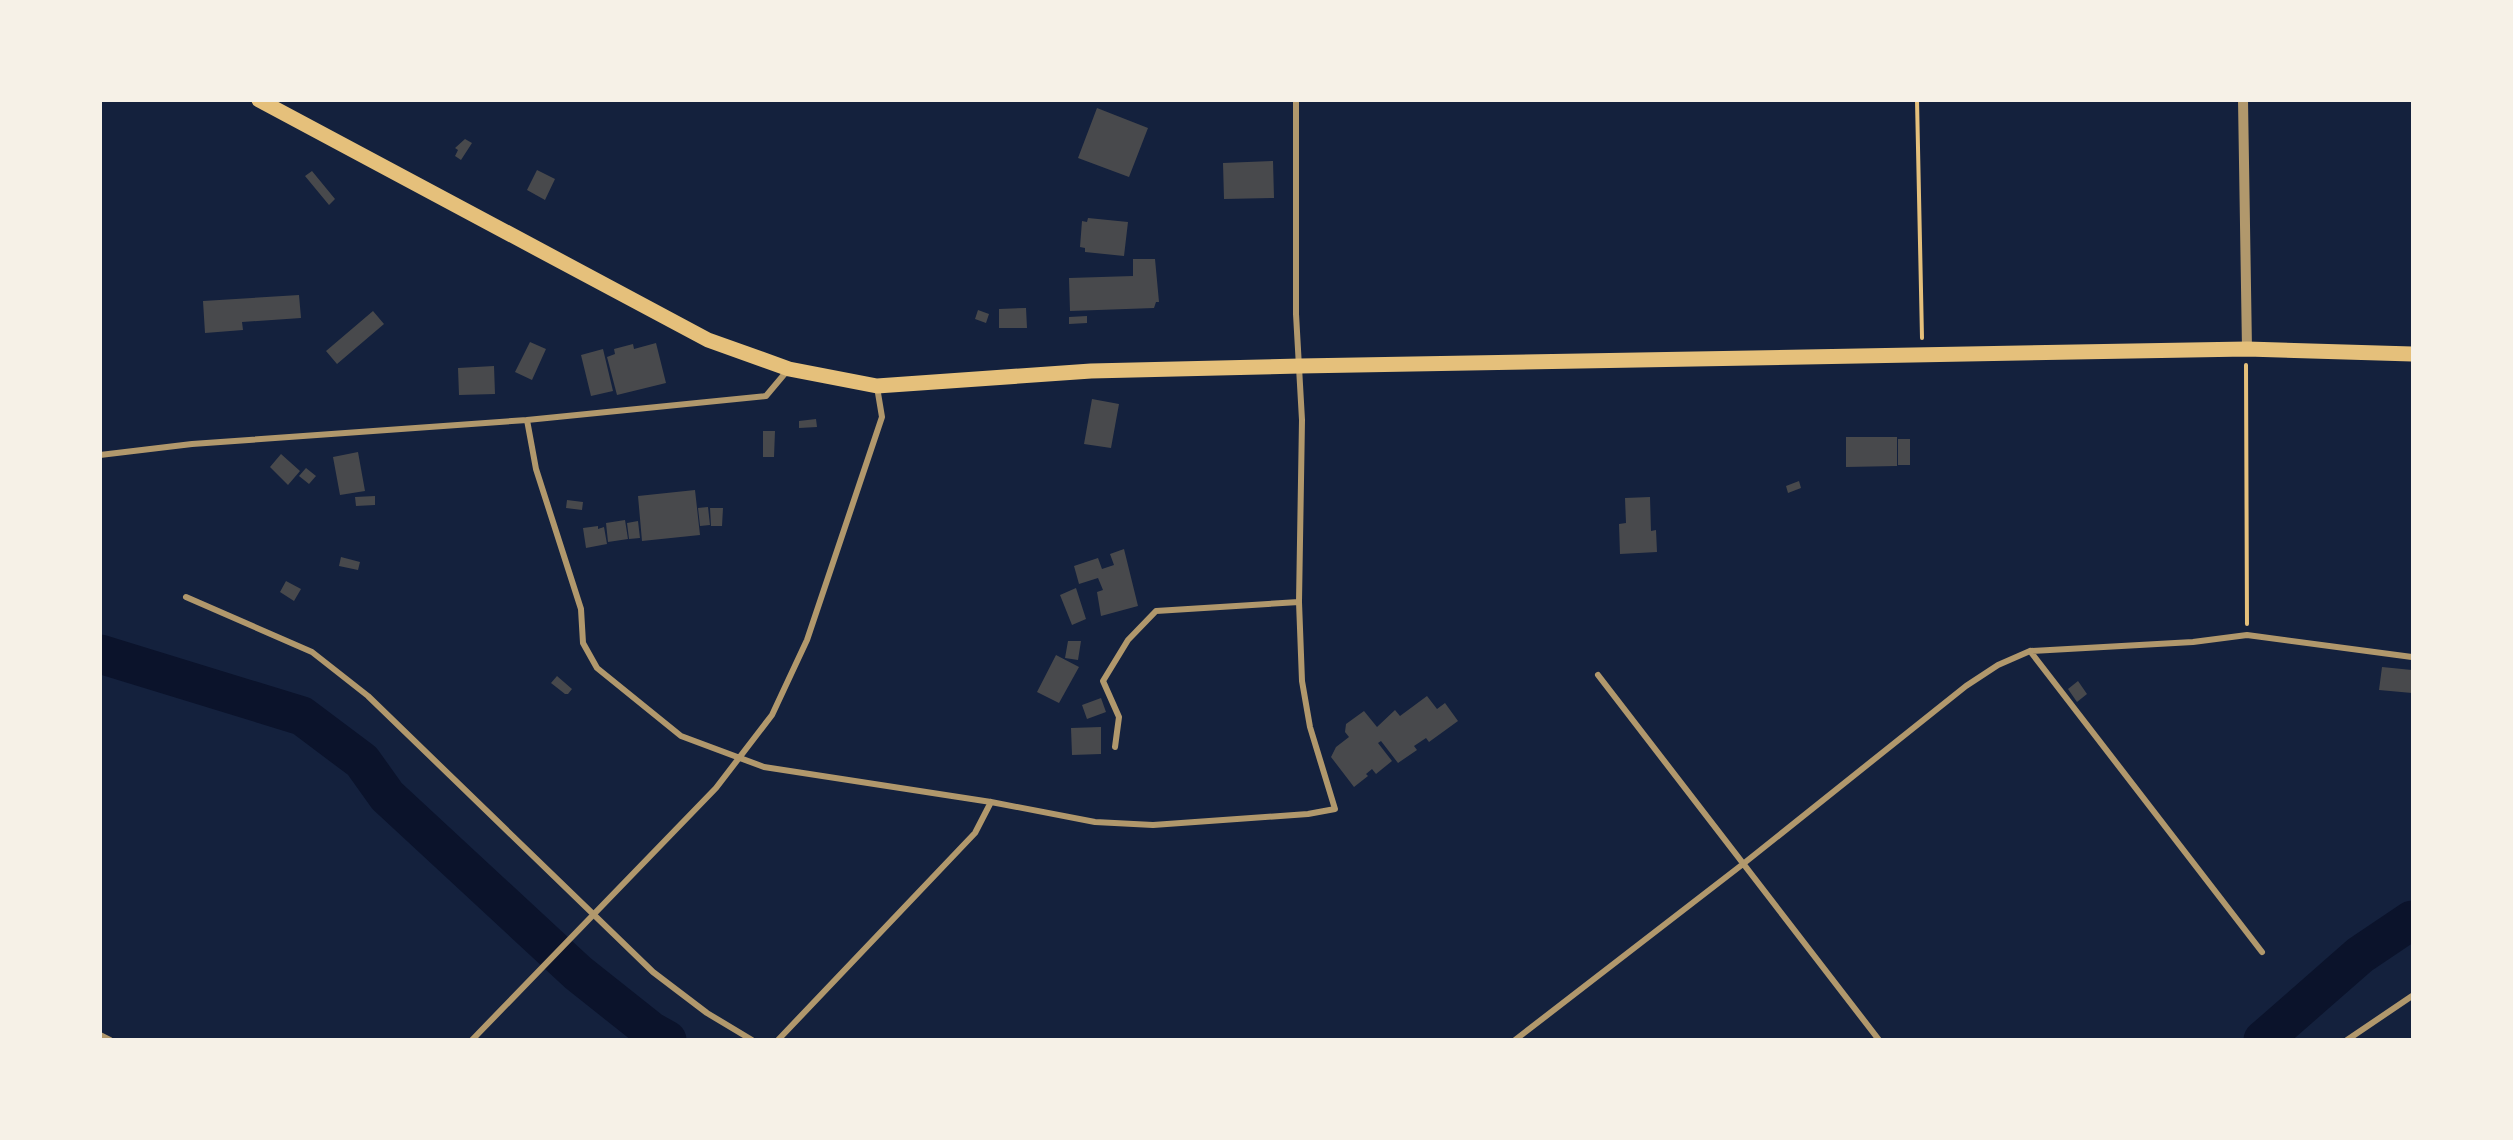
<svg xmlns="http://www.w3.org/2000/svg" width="2513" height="1140" font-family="Karla,sans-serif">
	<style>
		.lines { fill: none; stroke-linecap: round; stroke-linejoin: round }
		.river { stroke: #0b132b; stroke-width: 39 }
		.building { fill: #48494c }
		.path { stroke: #e5c07b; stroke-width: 4 }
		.minor { stroke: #b1986c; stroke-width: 6 }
		.tertiary { stroke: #b1986c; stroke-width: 10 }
		.primary { stroke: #e5c07b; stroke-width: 15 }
	</style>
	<rect width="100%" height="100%" fill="#14213d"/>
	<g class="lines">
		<path class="river" d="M100 654 302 716 362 761 387 796 578 973 651 1031 667 1040
			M2263 1040 2360 955 2412 920"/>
	</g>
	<path class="building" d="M1097 108 1148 128 1129 177 1078 158Z
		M465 139 472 143 461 160 455 156 458 150 455 148Z
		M1273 161 1274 198 1224 199 1223 163Z
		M537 170 555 179 545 200 527 190Z
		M312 171 335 199 329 205 305 176Z
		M1088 218 1128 222 1124 256 1085 252V248L1080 247 1082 221 1087 222Z
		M1133 259H1155L1159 302H1156L1154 308 1070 311 1069 278 1133 276Z
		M299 295 301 318 242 322 243 330 205 333 203 301Z
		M1026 308 1027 328H999V309Z
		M978 310 989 314 986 323 975 319Z
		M373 311 384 324 337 364 326 351Z
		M1087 316V323L1069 324V317Z
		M530 342 546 349 532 380 515 372Z
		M656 343 666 383 617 395 607 357 615 354 614 349 633 344 634 349Z
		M603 349 613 391 591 396 581 355Z
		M494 366 495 394 459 395 458 368Z
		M1092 399 1119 404 1111 448 1084 444Z
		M816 419 817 427 799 428V421Z
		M763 431H775L774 457H763Z
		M1846 437H1897V466L1846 467Z
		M1898 439H1910V465H1898Z
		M358 452 365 491 340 495 333 457Z
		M281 454 300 471 288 485 270 467Z
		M306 468 316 476 309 484 299 476Z
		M1799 481 1801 488 1788 493 1786 486Z
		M695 490 700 535 642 541 638 496Z
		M375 496V505L356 506 355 497Z
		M1650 497 1651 531 1656 530 1657 552 1620 554 1619 524 1626 523 1625 498Z
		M567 500 583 502 582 510 566 508Z
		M708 507 710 525 700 526 698 508Z
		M710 508H723L722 526H711Z
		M625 520 628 539 608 542 606 523Z
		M638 521 640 538 629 539 627 523Z
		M598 526V529L604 527 607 544 586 548 583 528Z
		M1124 549 1138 606 1101 616 1097 592 1103 590 1098 578 1079 584 1074 566 1098 558 1102 569 1114 565 1110 554Z
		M341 557 360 562 358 570 339 566Z
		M286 581 301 589 294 601 280 592Z
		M1076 588 1086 619 1072 625 1060 595Z
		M1068 641H1081L1078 660 1065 658Z
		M1056 655 1079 667 1059 703 1037 692Z
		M2382 667 2412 670V693L2379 690Z
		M557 676 572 689 568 694H565L551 683Z
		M2078 681 2087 694 2077 702 2068 689Z
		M1427 696 1437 709 1445 703 1458 721 1429 742 1426 738 1414 746 1417 750 1398 763 1381 741 1378 743 1392 761 1376 774 1372 769 1366 774 1368 776 1354 787 1331 757 1336 747 1349 737 1345 732 1346 724 1364 711 1377 727 1395 710 1400 716Z
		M1101 698 1106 712 1087 719 1082 705Z
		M1101 727V754L1072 755 1071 728Z"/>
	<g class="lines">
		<path class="path" d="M1917 100 1922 338
			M2246 365 2247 624"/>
		<path class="minor" d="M527 420 536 469 581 609 583 643 597 668 681 736 764 767 991 802 1095 822 1153 825 1308 814 1335 809 1310 727 1302 681 1299 602 1302 420 1296 314V100
			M100 455 192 444 527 420 766 396 787 371
			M186 597 312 652 368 696 653 972 707 1013 752 1040
			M2030 651 2262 952
			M1598 675 1879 1040
			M1115 747 1119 717 1103 681 1128 640 1156 611 1299 602
			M100 1035 110 1040
			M472 1040 716 788 772 715 807 640 882 417 877 387
			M778 1040 975 833 991 802
			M1515 1040 1743 864 1966 686 1998 665 2030 651 2193 642 2247 635 2412 657
			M2347 1040 2412 996"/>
		<path class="tertiary" d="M2243 100 2247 349"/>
		<path class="primary" d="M259 100 708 340 789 369 877 386 1091 371 1300 366 2247 349 2412 354"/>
	</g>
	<rect width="2513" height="1140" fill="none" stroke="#f6f1e7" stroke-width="204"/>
</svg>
